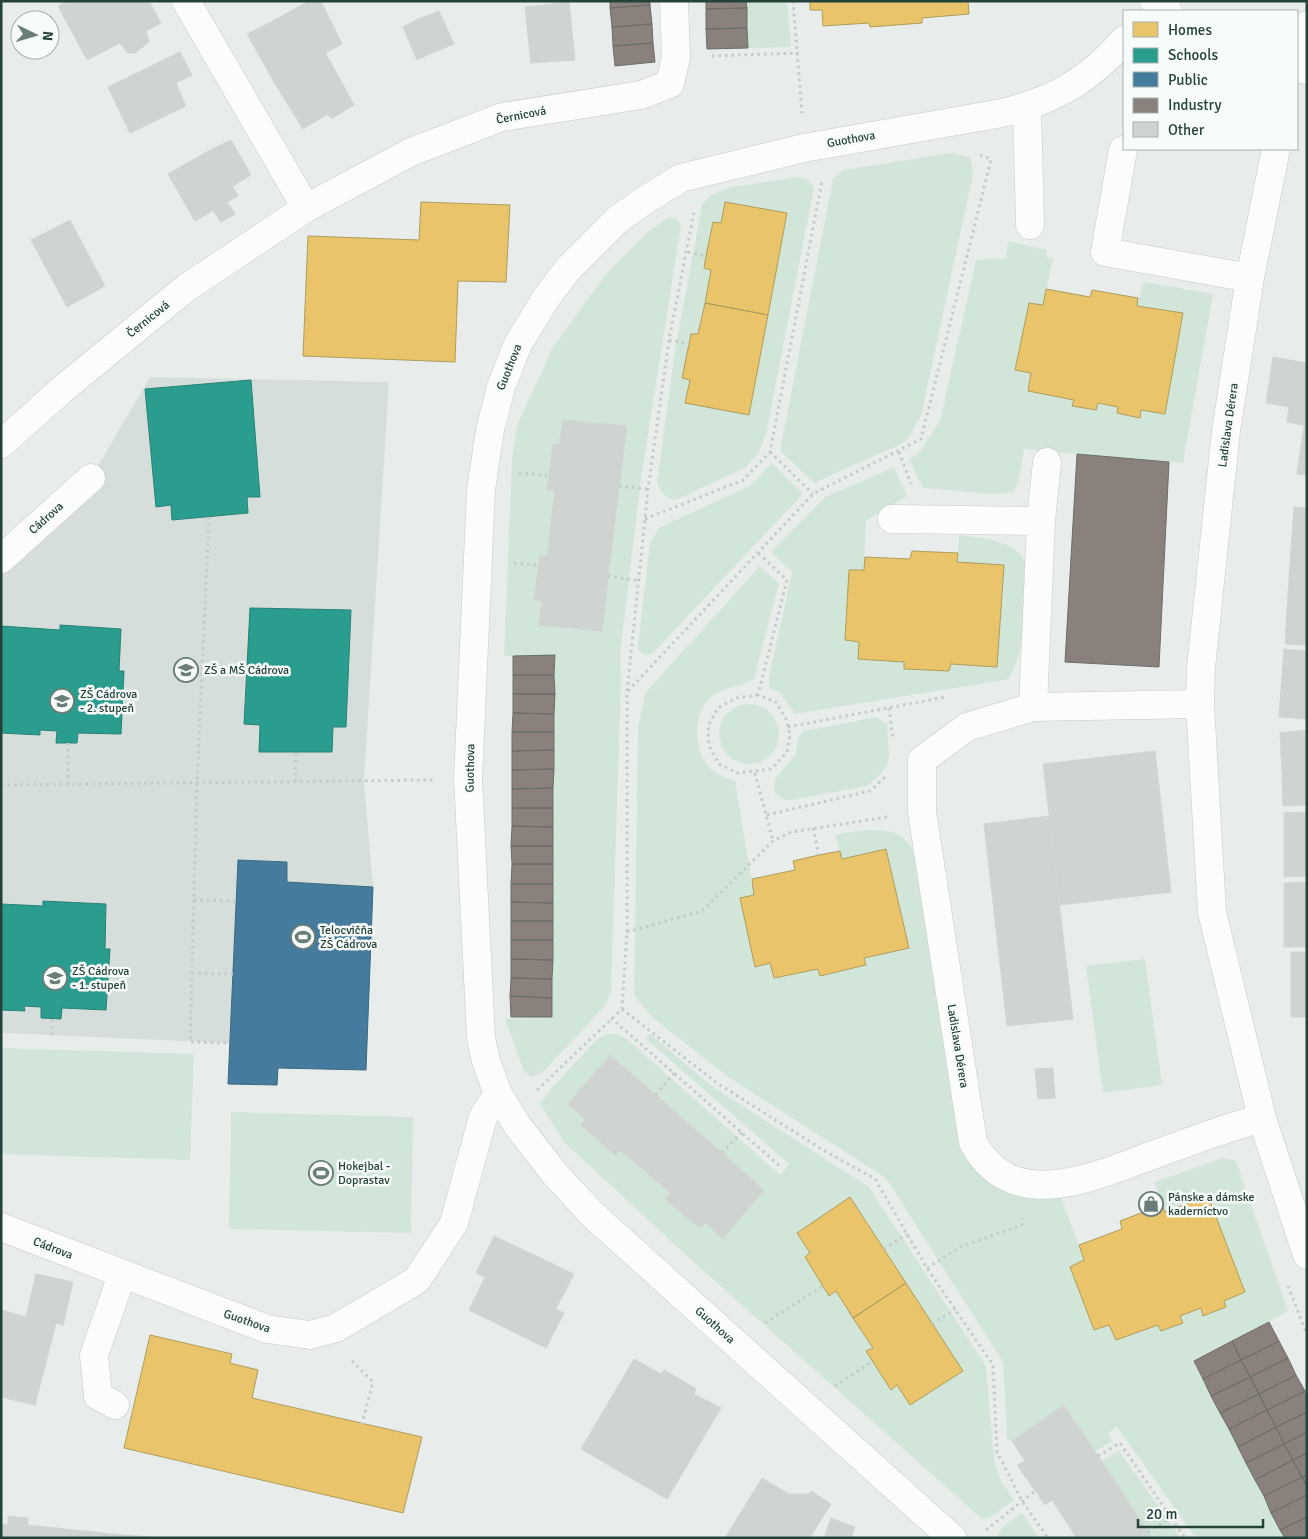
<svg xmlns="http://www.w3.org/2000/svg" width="1308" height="1539" font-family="Signika,sans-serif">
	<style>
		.built { fill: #d6dedb }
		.green { fill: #d1e6d8 }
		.homes { fill: #e9c46a; stroke: #ae9d5c }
		.schools { fill: #2a9d8f; stroke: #288276 }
		.public { fill: #457b9d; stroke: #3b6a7f }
		.industry { fill: #8a817c; stroke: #6b6e68 }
		.building { fill: #cfd4d2; stroke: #d1d6d4 }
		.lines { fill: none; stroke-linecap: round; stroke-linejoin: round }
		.minor-casing { stroke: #c5cac8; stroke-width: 29 }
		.path { stroke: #c3ccca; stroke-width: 3; stroke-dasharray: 2.5 4; stroke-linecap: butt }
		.minor { stroke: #fcfcfc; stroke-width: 28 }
		.labels { text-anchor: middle; stroke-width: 5; stroke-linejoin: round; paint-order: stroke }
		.street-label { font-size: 12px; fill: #24423a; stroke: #f7fbf9 }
		.poi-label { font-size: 12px; fill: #24423a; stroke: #f7fbf9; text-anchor: start }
	</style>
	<rect width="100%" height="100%" fill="#e8edeb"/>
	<path class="built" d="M150 377 389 382 364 781 373 887 366 1070 278 1068 277 1085 228 1084 229 1043 1 1033V559L91 478Z"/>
	<path class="green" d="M746 1H787L791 47 748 48Z
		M952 153 971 158 973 174 921 416 907 440 899 445 814 483 780 451 833 179 843 170Z
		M800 177 808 180 814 187 767 430 758 454 745 468 676 500C665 498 662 494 657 484L675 350 702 205 710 195 732 187Z
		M669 217 676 218 681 225 641 479 620 655 621 682 611 991 606 1005 542 1073 532 1077 524 1071 505 1019 552 1017 555 656H504L512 458 517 425 553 347 606 274 647 233Z
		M1008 241 1047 250 1046 257 1053 258 1043 305 1029 303 1016 370 1031 373 1029 391 1118 407 1140 417 1141 410 1165 414 1183 313 1137 306 1143 282 1213 294 1183 463 1024 449 1018 484 1013 492 993 494 923 488 909 460 921 450 940 421 976 260 1006 258Z
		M772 463 803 494 652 654 645 655 639 652 638 645 650 543 659 528 751 485Z
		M894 467 907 496 866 521 864 570H849L845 640 859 642 858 659 904 662V669L949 671 951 664 997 667 1004 565 957 562 959 535C984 539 1018 539 1027 567 1025 605 1027 645 1009 679L795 714 780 693 769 688V678L792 572 771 552 825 497Z
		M760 566 779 583 754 679C741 688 724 685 709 699 692 716 694 753 711 769 718 775 726 778 735 781L754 895 774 978 818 969 820 976 866 966 864 958 909 948 886 849 842 859 835 835C856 831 895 823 909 844 914 850 916 859 918 866L971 1159 989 1182 1039 1197H1061L1084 1260 1071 1267 1109 1325 1116 1340 1158 1325 1161 1331 1183 1323 1180 1316 1201 1308 1203 1315 1226 1307 1224 1301 1245 1292 1208 1196 1165 1212 1154 1182 1223 1158 1236 1161 1288 1311 1194 1361 1285 1538H1196L1117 1427 1109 1432 1112 1441 1095 1452 1065 1405 1012 1441 1007 1439 1003 1362 886 1178 728 1077 652 1017 634 995 638 727 646 692Z
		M719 734a30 30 0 1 1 60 0a30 30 0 1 1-60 0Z
		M876 717 887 724 889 754 888 764 880 775 867 786 793 800H784L774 792 775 779 795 755 799 736 805 731Z
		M1145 959 1162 1085 1103 1093 1086 966Z
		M607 1034H617L627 1039 780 1175 789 1164 645 1038 650 1034 712 1086 869 1187 986 1366 994 1459 1000 1479 1014 1500 988 1519 981 1518 697 1265 564 1142 540 1104 551 1089 598 1038Z
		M1 1048 194 1054 190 1160 1 1154Z
		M231 1112 413 1117 411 1233 229 1229Z
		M1119 1451 1181 1538H1152L1102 1461Z
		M1022 1513 1039 1538 997 1537 1001 1528Z"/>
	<path class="homes" d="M810 1H968L969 14 922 18V23L870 27 869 23 823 26 822 10H810Z
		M421 202 510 205 506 282 458 281 455 362 303 356 308 236 419 240Z
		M725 202 787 213 768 315 705 303 711 270 704 268 706 256 713 222 721 223Z
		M1046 289 1090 297 1092 290 1138 298 1137 306 1183 313 1165 414 1141 410 1140 418 1117 413 1118 407 1098 403 1096 410 1072 406 1074 400 1028 391 1031 373 1015 370 1029 303 1043 305Z
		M705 303 768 315 749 415 685 403 690 380 682 378 689 344 691 334H698Z
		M912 551 958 553 957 562 1004 565 997 667 951 664 949 671 904 669V662L858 659 859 642 845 640 849 570H864L865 557 910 559Z
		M886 849 909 948 864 958 866 965 820 976 818 969 774 978 770 963 755 967 740 898 754 895 752 879 795 870 793 861 819 855 840 851 842 859Z
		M1208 1196 1245 1292 1224 1301 1226 1307 1203 1316 1201 1308 1180 1316 1183 1323 1161 1331 1158 1325 1116 1340 1109 1325 1094 1330 1070 1267 1084 1260 1079 1245 1122 1229 1120 1221 1162 1205 1165 1212Z
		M850 1197 906 1283 853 1318 836 1291 829 1296 805 1257 810 1253 797 1233Z
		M906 1283 963 1371 910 1405 897 1385 891 1390 866 1351 873 1348 853 1318Z
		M150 1335 232 1354 230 1363 258 1370 252 1398 422 1437 403 1513 124 1448Z"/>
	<path class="schools" d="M251 380 260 497H247L248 513 172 520 171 505 156 507 145 389Z
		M250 608 351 610 346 727H333L332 752H259L260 725 244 724Z
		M60 625 121 629 119 671H124L121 734 78 733 77 743H56L57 731 40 730V735L1 733V626L60 630Z
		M43 901 106 904 105 949H110L106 1010 62 1008 61 1019 41 1018V1007L24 1006 25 1011 1 1010V904L43 906Z"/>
	<path class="public" d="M238 860 287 862V882L373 887 366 1070 278 1068 277 1085 228 1084Z"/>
	<path class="industry" d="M610 1H650V5L610 8Z
		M706 1H746L747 8 706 9Z
		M650 5 652 24 612 27 610 8Z
		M747 8V28L706 29V9Z
		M652 24 653 43 613 46 612 27Z
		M747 28 748 48 707 49 706 29Z
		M653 43 655 62 615 66 613 46Z
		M1077 454 1169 462 1159 667 1065 662Z
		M555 655 554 675H513V656Z
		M513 675H554L555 694H513Z
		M513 694H555L554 714 513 713Z
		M513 713 554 714V732H512Z
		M512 732H554V750L512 751Z
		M554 750V769L512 770V751Z
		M554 769 553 788 512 789V770Z
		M553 788V808H512V789Z
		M512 808H553V827L512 826Z
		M512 826 553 827V846H511Z
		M511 846H553V864H512Z
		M512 864H553V884H511Z
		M511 884H553V903L511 902Z
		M511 902 553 903V921H511Z
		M511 921H553V940H511Z
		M511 940H553V960L511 959Z
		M511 959 553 960 552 979 511 978Z
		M511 978 552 979V998L510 996Z
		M510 996 552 998V1017H511Z
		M1269 1322 1279 1341 1241 1360 1232 1341Z
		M1232 1341 1241 1360 1203 1379 1194 1361Z
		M1279 1341 1288 1358 1250 1377 1241 1360Z
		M1288 1358 1296 1375 1259 1394 1250 1377Z
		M1241 1360 1250 1377 1211 1396 1203 1379Z
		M1296 1375 1305 1391 1267 1410 1259 1394Z
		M1250 1377 1259 1394 1220 1413 1211 1396Z
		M1305 1391 1307 1412 1276 1427 1267 1410Z
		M1259 1394 1267 1410 1229 1429 1220 1413Z
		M1267 1410 1276 1427 1238 1447 1229 1429Z
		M1307 1412V1432L1284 1444 1276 1427Z
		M1276 1427 1284 1444 1246 1463 1238 1447Z
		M1307 1432V1453L1293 1460 1284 1444Z
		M1284 1444 1293 1460 1255 1480 1246 1463Z
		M1307 1453V1475L1302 1477 1293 1460Z
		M1293 1460 1302 1477 1264 1496 1255 1480Z
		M1307 1475V1487L1302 1477Z
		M1302 1477 1307 1487V1495L1271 1513 1264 1496Z
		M1307 1495V1517L1280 1530 1271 1513Z
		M1307 1517V1538H1285L1280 1530Z"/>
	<path class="building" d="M67 1H149L161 23 146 31 149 42 135 53H128L120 43 87 60 58 6Z
		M309 1H321L342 44 303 65 278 18Z
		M569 2 575 60 531 63 525 7Z
		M439 11 454 44 432 53 418 19Z
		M278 18 303 65 274 82 247 34Z
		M418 19 432 53 417 60 403 27Z
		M180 52 192 75 176 83 186 106 130 133 108 87Z
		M325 52 354 105 331 119 328 114 303 129 274 82Z
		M231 140 251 175 233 186 212 149Z
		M212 149 238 196 195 221 168 174Z
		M227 202 235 214 221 222 213 210Z
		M70 220 105 286 67 307 31 240Z
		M1273 357 1307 363V475L1297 474 1304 425 1287 422 1289 407 1266 403Z
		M563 420 627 426 614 529 551 522 555 490H547L549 476 553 444 559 445Z
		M1294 507 1307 508V579L1289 578Z
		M551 522 614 529 602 631 539 625 542 601 534 600 540 555 547 556Z
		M1289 578 1307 579V645L1285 644Z
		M1284 649 1307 651V719L1279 717Z
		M1307 730V771L1282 772 1280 733Z
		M1155 751 1171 892 1060 905 1043 764Z
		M1307 771V805L1283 806 1282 772Z
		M1307 812V876L1284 877V813Z
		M1049 816 1073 1019 1007 1026 984 824Z
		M1307 882V947H1284V883Z
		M1291 952H1307V1017H1291Z
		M610 1055 688 1123 645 1171 620 1150 615 1155 581 1125 585 1119 568 1104Z
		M1053 1068 1055 1098 1038 1099 1035 1069Z
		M688 1123 764 1190 723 1239 705 1223 700 1228 680 1212 665 1199 670 1193 645 1171Z
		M494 1236 574 1274 556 1309 564 1313 546 1348 469 1310 485 1277 476 1273Z
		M36 1274 73 1282 63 1325 56 1323 35 1405 1 1397V1310L26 1317Z
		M634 1359 661 1374 664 1370 680 1379 624 1474 581 1449Z
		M680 1379 696 1389 694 1394 721 1408 667 1499 624 1474Z
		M1064 1405 1121 1490 1069 1526 1052 1500 1045 1505 1017 1465 1025 1461 1012 1441Z
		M762 1478 789 1494H809L811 1491 831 1504 810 1538H725Z
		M1121 1490 1152 1538H1076L1069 1526Z
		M8 1516 28 1518V1525L17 1524 15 1538H1V1524H8Z
		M831 1518 855 1527 851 1538H824Z
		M17 1524 95 1532 94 1538H15Z
		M95 1532 110 1534V1538H94Z
		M110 1534 151 1537 110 1538Z"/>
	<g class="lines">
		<defs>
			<path id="minor" d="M186 1 306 208
				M1154 1 1168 11
				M1297 48 1307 25
				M1297 68 1307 70
				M1027 107 1030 225
				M1276 149 1250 278 1226 431 1201 668 1200 704 1212 912 1262 1118 1307 1255
				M1123 150 1105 252 1250 278
				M1 444 65 387 186 288 306 208 411 152 502 117 641 95 670 84 676 57 674 1
				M892 519 1041 521
				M1 559 91 478
				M1200 704 1033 707 967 727 922 760V812L973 1142C1012 1216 1095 1176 1153 1155 1189 1142 1225 1128 1262 1118
				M1033 707 1041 521 1047 462
				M1 1227 267 1329 310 1335 336 1328 417 1280 454 1223 483 1117 498 1094
				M115 1405 98 1396 94 1355 122 1275
				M952 1538 593 1215 555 1174 517 1125 498 1094 486 1061 481 1038 468 779 481 490 490 430 501 387 518 344 546 298 568 269 617 220 645 200 681 178 804 148 1002 113C1054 100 1089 81 1124 40"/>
		</defs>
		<use href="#minor" class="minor-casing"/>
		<path class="path" d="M793 1 802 113
			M712 56 798 53
			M980 155 991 159
			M688 252 706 256
			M669 340 689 344
			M770 452 813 494
			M899 452 911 484
			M519 473 549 476
			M619 486 648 489
			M209 517 197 782 190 1042 230 1043
			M645 519 743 480 770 452 822 181
			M514 563 538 565
			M608 576 639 581
			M628 691 813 494 921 439 991 160
			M758 695 736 698 718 708 708 726 709 746 719 764 737 773 771 769 787 752 790 735 786 719 776 702 758 695 787 580 758 553
			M889 708 893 738
			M788 727 945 697
			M755 773 773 841
			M295 782 296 752
			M68 784V743
			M1 785 433 780
			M767 815 870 791 885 777
			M813 828 819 855
			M194 900 237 901
			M627 932 702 911 773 841 791 832 887 817
			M192 973 233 974
			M622 1009 717 1083 823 1150 875 1179 927 1268 993 1365 997 1452 1022 1501 1048 1538
			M611 1018 782 1168
			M51 1035 52 1018
			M537 1090 622 1009 627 932V692L648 489 669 340 694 212
			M656 1095 674 1073
			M722 1153 742 1132
			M884 1249 907 1234
			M927 1268 960 1247 1022 1225V1218
			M1288 1286 1307 1335
			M765 1323 823 1286
			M932 1324 956 1309
			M352 1361 373 1382 362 1424
			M835 1386 873 1361
			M1098 1456 1120 1443 1185 1538
			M986 1530 1035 1491
			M1148 1532 1171 1517"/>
		<use href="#minor" class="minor"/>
	</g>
	<defs>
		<symbol id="school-ring" viewBox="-11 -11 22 22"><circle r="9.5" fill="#f7fbf9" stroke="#697e78" stroke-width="1.5"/><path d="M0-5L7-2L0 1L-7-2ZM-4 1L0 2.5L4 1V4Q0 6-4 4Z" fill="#697e78"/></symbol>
		<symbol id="stadium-ring" viewBox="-11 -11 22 22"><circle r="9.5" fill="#f7fbf9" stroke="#697e78" stroke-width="1.5"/><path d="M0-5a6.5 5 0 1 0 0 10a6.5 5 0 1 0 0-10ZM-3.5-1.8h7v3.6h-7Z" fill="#697e78"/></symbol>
		<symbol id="shop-ring" viewBox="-11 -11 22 22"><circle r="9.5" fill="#f7fbf9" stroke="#697e78" stroke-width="1.5"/><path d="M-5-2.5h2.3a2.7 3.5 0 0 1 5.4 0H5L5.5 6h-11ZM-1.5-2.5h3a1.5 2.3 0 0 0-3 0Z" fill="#697e78"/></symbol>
	</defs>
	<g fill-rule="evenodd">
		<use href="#school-ring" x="172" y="656" width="28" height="28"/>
		<use href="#school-ring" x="48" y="687" width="28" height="28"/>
		<use href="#stadium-ring" x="289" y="923" width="28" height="28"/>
		<use href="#school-ring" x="41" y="964" width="28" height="28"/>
		<use href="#stadium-ring" x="307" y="1159" width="28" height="28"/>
		<use href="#shop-ring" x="1137" y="1190" width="28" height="28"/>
	</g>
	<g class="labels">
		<g class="street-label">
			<text transform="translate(521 115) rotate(-11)" y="4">Černicová</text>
			<text transform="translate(851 139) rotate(-10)" y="4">Guothova</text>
			<text transform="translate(148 319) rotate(-39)" y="4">Černicová</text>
			<text transform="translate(509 367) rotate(-68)" y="4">Guothova</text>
			<text transform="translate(1228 425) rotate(-82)" y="4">Ladislava Dérera</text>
			<text transform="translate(46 518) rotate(-42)" y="4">Cádrova</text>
			<text transform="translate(470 768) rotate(-89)" y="4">Guothova</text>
			<text transform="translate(958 1046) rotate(81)" y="4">Ladislava Dérera</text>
			<text transform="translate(53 1248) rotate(21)" y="4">Cádrova</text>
			<text transform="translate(247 1321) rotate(19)" y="4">Guothova</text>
			<text transform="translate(715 1325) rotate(42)" y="4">Guothova</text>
		</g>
		<g class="poi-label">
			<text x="204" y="674">ZŠ a MŠ Cádrova</text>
			<text x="80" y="698">ZŠ Cádrova<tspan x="80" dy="14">- 2. stupeň</tspan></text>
			<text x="320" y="934">Telocvičňa<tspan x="320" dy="14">ZŠ Cádrova</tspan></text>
			<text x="72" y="975">ZŠ Cádrova<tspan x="72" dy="14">- 1. stupeň</tspan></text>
			<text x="338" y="1170">Hokejbal -<tspan x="338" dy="14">Doprastav</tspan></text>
			<text x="1168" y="1201">Pánske a dámske<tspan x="1168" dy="14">kaderníctvo</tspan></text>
		</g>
	</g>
	<rect width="1308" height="1539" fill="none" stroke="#24423a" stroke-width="5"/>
	<rect x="1123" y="10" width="175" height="140" fill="#f7fbf9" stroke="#a3b1ad"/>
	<rect x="1133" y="22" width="25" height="15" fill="#e9c46a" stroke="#a3b1ad"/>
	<text x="1168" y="35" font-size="15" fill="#24423a">Homes</text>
	<rect x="1133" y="48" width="25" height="15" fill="#2a9d8f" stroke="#a3b1ad"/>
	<text x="1168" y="60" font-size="15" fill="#24423a">Schools</text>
	<rect x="1133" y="72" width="25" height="15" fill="#457b9d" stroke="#a3b1ad"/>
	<text x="1168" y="85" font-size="15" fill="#24423a">Public</text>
	<rect x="1133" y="98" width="25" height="15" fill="#8a817c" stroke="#a3b1ad"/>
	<text x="1168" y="110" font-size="15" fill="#24423a">Industry</text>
	<rect x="1133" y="122" width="25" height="15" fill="#cfd4d2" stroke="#a3b1ad"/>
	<text x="1168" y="135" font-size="15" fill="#24423a">Other</text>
	<g transform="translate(35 35) rotate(95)"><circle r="24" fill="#f7fbf9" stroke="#a3b1ad"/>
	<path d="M0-4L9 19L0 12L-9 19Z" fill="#697e78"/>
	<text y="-8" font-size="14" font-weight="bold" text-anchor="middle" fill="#24423a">N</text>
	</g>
	<path d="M1138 1519v8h125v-8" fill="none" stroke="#24423a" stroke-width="2.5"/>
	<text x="1146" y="1519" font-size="15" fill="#24423a" stroke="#f7fbf9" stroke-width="4" paint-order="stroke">20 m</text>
</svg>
